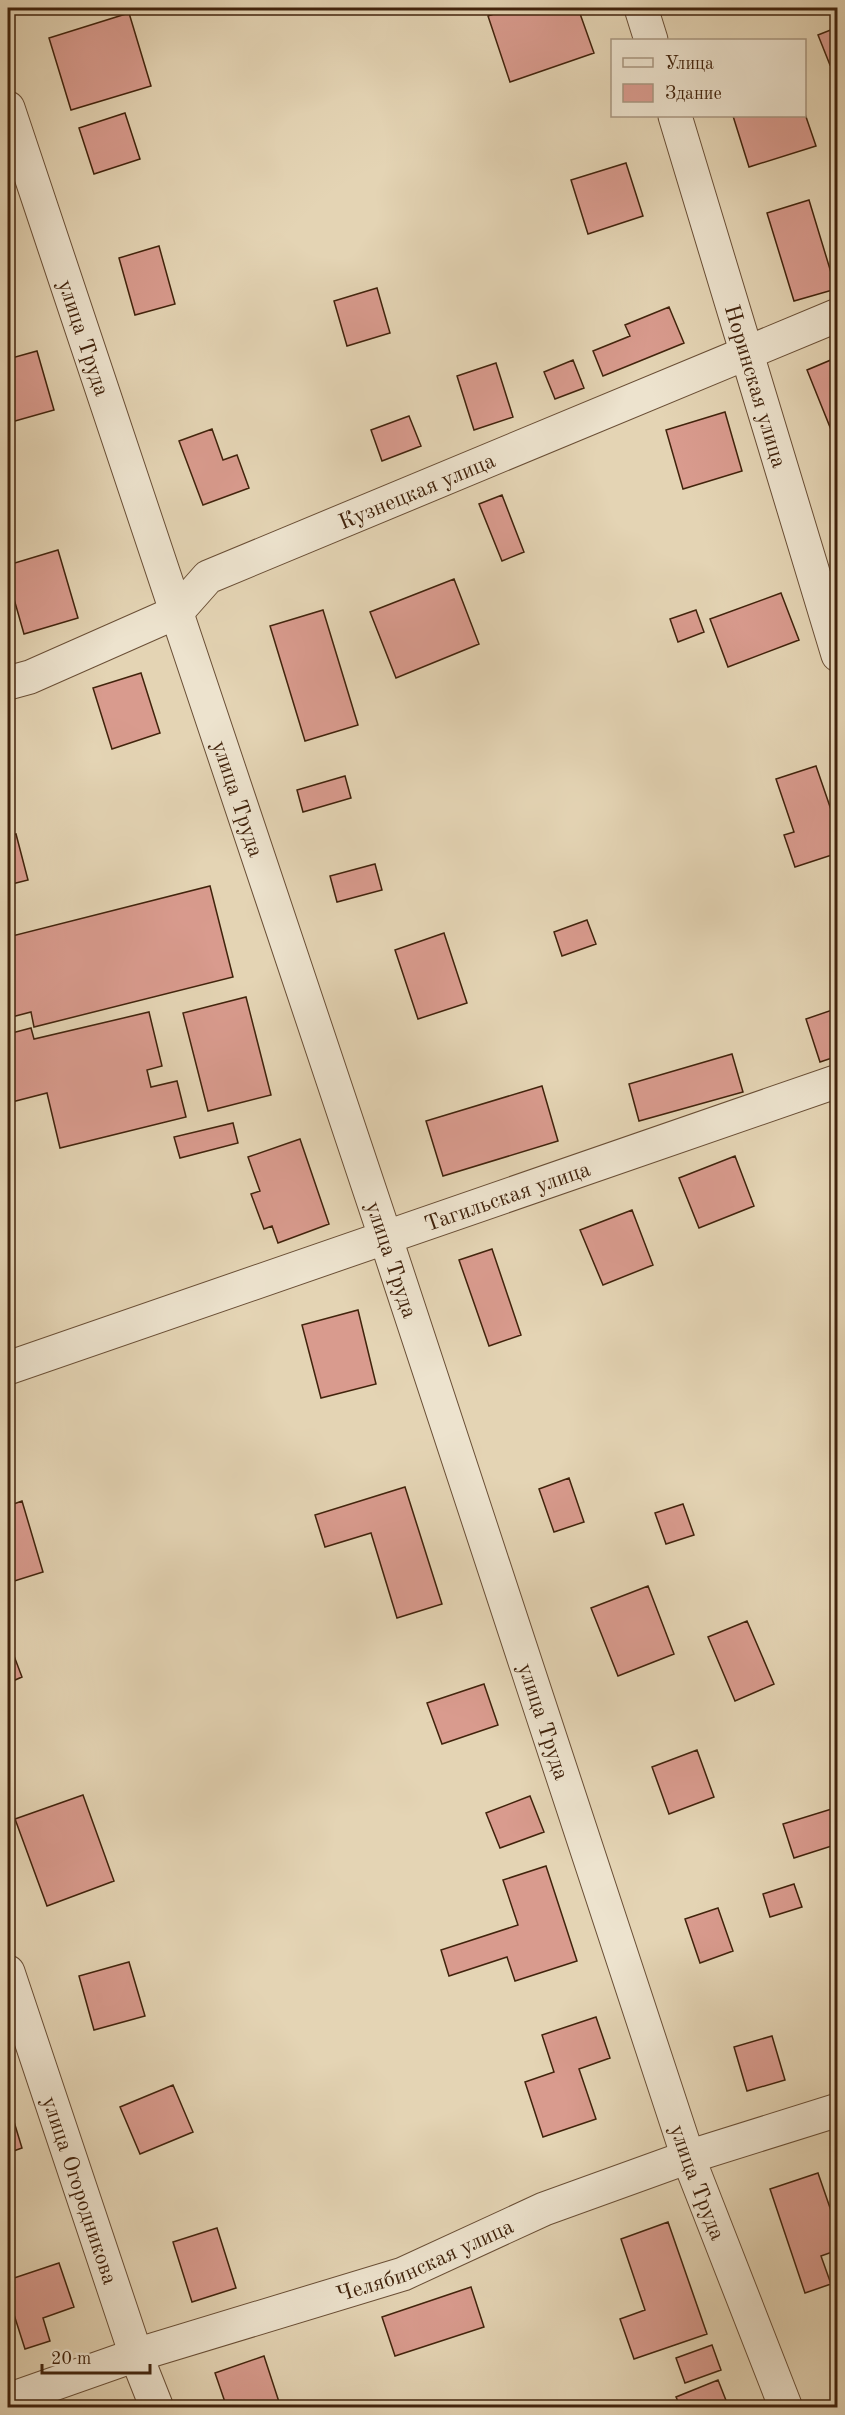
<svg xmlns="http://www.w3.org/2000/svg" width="845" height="2415" font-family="'Old Standard TT',serif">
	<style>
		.building { fill: #d99b8e; stroke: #41230c; stroke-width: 1.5 }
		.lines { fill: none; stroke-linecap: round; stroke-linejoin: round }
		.minor-casing { stroke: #6a4f36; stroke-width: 35 }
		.minor { stroke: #ede3ce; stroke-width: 33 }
		.labels { text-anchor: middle; stroke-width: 4.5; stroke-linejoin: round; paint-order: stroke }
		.street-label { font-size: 22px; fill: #41230c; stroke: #ede3ce }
	</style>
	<rect width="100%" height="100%" fill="#e4d4b4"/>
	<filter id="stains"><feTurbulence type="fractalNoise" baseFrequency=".00333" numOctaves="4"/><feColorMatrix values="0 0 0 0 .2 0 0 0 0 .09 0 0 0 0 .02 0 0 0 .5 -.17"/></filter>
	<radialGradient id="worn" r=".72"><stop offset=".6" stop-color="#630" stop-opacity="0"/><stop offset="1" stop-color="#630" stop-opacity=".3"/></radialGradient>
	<path class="building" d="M511 8H578L594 53 510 82 488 16Z
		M129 13 151 86 71 110 49 38Z
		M838 27V62L830 65 818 35Z
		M804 111 816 146 749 167 733 116H804Z
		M125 113 140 159 94 174 79 128Z
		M626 163 643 216 588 234 571 180Z
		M809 200 836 289 794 301 767 213Z
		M159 246 175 304 135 315 119 258Z
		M377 288 390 333 347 346 334 301Z
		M669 307 684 343 603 376 593 351 630 336 625 325Z
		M37 351 54 410 8 423V359Z
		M838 357V436L834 437 807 370Z
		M573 360 584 388 555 399 544 372Z
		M496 363 513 417 474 430 457 376Z
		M725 412 742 471 683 489 666 430Z
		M409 416 421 446 382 461 371 430Z
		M212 429 223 460 237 455 249 488 203 505 179 441Z
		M502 495 524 552 502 561 479 504Z
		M58 550 78 618 24 634 8 578V565Z
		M454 579 479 644 396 678 370 612Z
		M781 593 799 640 728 667 710 619Z
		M323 610 358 725 305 741 270 626Z
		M696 610 704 632 678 642 670 619Z
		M141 673 160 733 112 749 93 688Z
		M816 766 838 830V853L795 867 784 835 794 832 776 779Z
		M345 776 351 798 303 812 297 790Z
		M16 834 28 880 8 885V836Z
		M375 864 382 890 337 902 330 876Z
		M210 886 233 977 34 1027 31 1012 8 1018V937Z
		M587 920 596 944 562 956 554 932Z
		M444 933 467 1003 418 1019 395 950Z
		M246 997 271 1095 208 1111 183 1013Z
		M838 1008V1056L820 1062 806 1019Z
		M149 1012 162 1066 147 1070 151 1087 177 1081 186 1117 60 1148 47 1093 8 1103V1034L31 1028 34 1039Z
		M732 1054 743 1092 639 1121 629 1084Z
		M542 1086 558 1141 443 1176 426 1121Z
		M233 1123 238 1143 180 1158 174 1137Z
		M300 1139 329 1224 278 1243 272 1226 264 1229 251 1194 260 1191 248 1157Z
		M735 1156 754 1206 699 1228 679 1178Z
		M632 1210 653 1265 603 1285 580 1230Z
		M492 1249 521 1335 489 1346 459 1260Z
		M358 1310 376 1384 321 1398 302 1325Z
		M569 1478 584 1522 554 1532 539 1489Z
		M405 1487 442 1604 397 1618 371 1533 325 1547 315 1515Z
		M22 1501 43 1572 8 1583V1506Z
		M683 1504 694 1535 666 1544 655 1513Z
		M648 1586 674 1654 618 1676 591 1608Z
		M747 1621 774 1684 735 1701 708 1637Z
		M8 1640 22 1677 8 1683Z
		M484 1684 498 1725 442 1744 427 1703Z
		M697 1750 714 1797 669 1814 652 1767Z
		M83 1795 114 1881 47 1906 15 1819Z
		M530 1796 544 1832 500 1848 486 1813Z
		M838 1807V1844L794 1858 783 1824Z
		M546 1866 577 1961 515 1981 507 1957 449 1976 441 1950 518 1925 503 1880Z
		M794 1884 802 1907 770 1917 763 1894Z
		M718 1908 733 1951 700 1963 685 1919Z
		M129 1962 145 2016 94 2030 79 1976Z
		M596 2017 610 2058 579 2069 596 2119 543 2137 525 2082 554 2072 542 2035Z
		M772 2036 785 2080 747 2091 734 2047Z
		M173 2085 193 2132 140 2154 120 2107Z
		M8 2102 22 2148 8 2153Z
		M818 2173 838 2231V2250L821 2256 831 2284 805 2293 770 2189Z
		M668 2222 707 2334 634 2359 620 2319 645 2310 621 2239Z
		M217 2228 236 2288 192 2302 173 2242Z
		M59 2263 74 2307 43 2318 50 2341 25 2349 8 2296V2280Z
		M471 2287 484 2327 395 2356 382 2317Z
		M712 2345 721 2370 685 2383 676 2358Z
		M264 2356 281 2408H227L215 2373Z
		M718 2380 729 2408H681L676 2397Z"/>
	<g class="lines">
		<defs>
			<g id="minor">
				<path d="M641 8 651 40"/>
				<path id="s1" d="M8 108 385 1236 688 2157 786 2408"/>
				<path id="s2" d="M675 116 838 655"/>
				<path id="s3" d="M8 683 30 677 177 612 208 577 838 315"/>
				<path id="s4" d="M8 1368 838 1081"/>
				<path id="s5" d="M8 1972 136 2355 157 2408"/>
				<path id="s6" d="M8 2400 136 2355 403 2274 544 2209 688 2157 838 2110"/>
			</g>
		</defs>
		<use href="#minor" class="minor-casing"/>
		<use href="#minor" class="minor"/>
	</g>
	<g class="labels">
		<g class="street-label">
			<text dy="8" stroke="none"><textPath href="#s1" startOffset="242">улица Труда</textPath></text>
			<text dy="8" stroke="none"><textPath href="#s2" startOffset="282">Норинская улица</textPath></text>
			<text dy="8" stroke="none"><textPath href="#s3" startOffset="456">Кузнецкая улица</textPath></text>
			<text dy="8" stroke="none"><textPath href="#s1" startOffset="728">улица Труда</textPath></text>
			<text dy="8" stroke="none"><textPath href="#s4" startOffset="528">Тагильская улица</textPath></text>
			<text dy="8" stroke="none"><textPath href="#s1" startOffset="1214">улица Труда</textPath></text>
			<text dy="8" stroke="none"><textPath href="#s1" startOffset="1700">улица Труда</textPath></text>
			<text dy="8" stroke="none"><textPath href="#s1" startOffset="2186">улица Труда</textPath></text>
			<text dy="8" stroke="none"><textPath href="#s5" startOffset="230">улица Огородникова</textPath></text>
			<text dy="8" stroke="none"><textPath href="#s6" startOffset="440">Челябинская улица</textPath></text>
		</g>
	</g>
	<rect width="845" height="2415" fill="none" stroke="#e4d4b4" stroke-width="30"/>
	<rect x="9" y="9" width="827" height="2397" fill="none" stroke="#41230c" stroke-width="3"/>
	<rect x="15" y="15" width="815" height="2385" fill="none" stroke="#41230c" stroke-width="1.5"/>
	<rect x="611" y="39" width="195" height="78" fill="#ede3ce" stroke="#a89680" stroke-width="1.5"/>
	<rect x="623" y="58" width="30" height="9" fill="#ede3ce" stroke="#a89680" stroke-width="1.5"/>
	<text x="665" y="69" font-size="18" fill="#41230c">Улица</text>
	<rect x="623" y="84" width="30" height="18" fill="#d99b8e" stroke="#a89680" stroke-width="1.5"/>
	<text x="665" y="99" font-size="18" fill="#41230c">Здание</text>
	<path d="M42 2364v9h108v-9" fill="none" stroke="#41230c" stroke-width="3"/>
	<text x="51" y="2364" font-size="18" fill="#41230c" stroke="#ede3ce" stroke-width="4.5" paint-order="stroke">20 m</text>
	<rect width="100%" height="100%" filter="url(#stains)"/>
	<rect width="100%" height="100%" fill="url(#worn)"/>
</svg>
